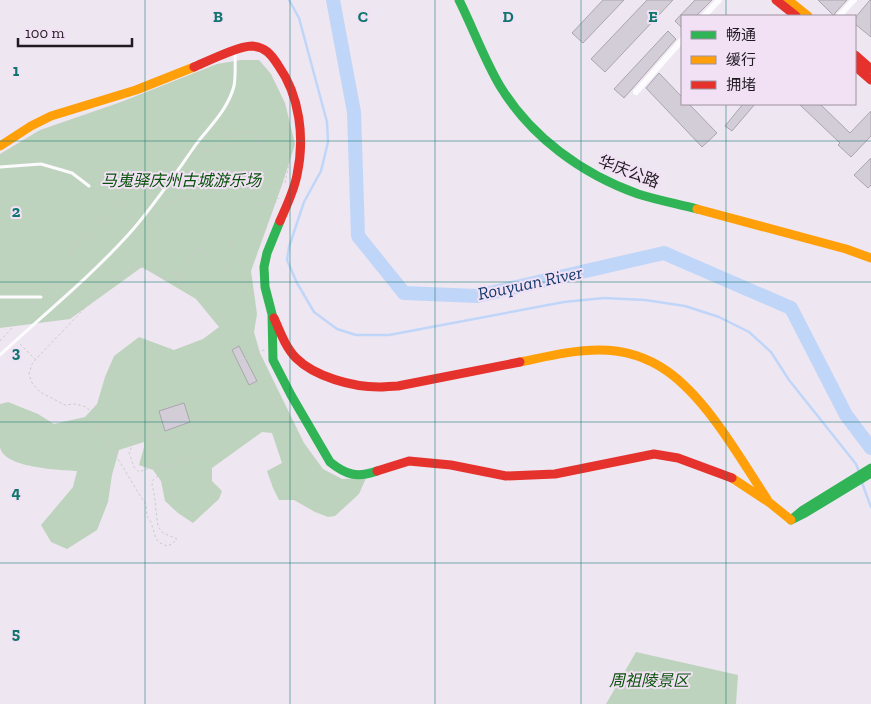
<svg xmlns="http://www.w3.org/2000/svg" width="871" height="704" font-family="'Zilla Slab','Noto Sans SC',serif">
	<style>
		.green { fill: #bed3bd }
		.lines { fill: none; stroke-linecap: round; stroke-linejoin: round }
		.stream { stroke: #c0d6f9; stroke-width: 2.5 }
		.river { stroke: #c0d6f9; stroke-width: 14 }
		.building { fill: #d2cdd7; stroke: #aaa5ae }
		.path { stroke: #cdcacd; stroke-width: 1; stroke-dasharray: 2.5 2.5; stroke-linecap: butt }
		.lane { stroke: #fcfbfd; stroke-width: 3 }
		.street { stroke: #fcfbfd; stroke-width: 6 }
		.fast { stroke: #30b455; stroke-width: 9 }
		.slow { stroke: #ff9f0a; stroke-width: 9 }
		.jam { stroke: #e5322d; stroke-width: 9 }
		.grid { fill: none; stroke: #0f766e; stroke-width: 1; stroke-opacity: 0.55 }
		.labels { text-anchor: middle; stroke-width: 4; stroke-linejoin: round; paint-order: stroke }
		.street-label { font-size: 16px; fill: #201a21; stroke: #f2e1f5 }
		.park-label { font-size: 16px; font-style: italic; fill: #055107; stroke: #f2e1f5 }
		.water-label { font-size: 18px; font-style: italic; fill: #123b6d; stroke: #f2e1f5 }
		.grid-label { font-size: 16px; text-anchor: middle; font-weight: bold; fill: #0f766e; stroke: #f2e1f5; stroke-width: 4; stroke-linejoin: round; paint-order: stroke }
	</style>
	<rect width="100%" height="100%" fill="#eee6f1"/>
	<path class="green" d="M241 60H259L271 74 285 103 295 144 282 185 251 271 257 314 254 332 260 353 304 443 323 469 342 479 366 478 359 494 335 516 328 517 315 512 294 500H279L273 488 267 471 282 463 272 433 262 432 212 468V481L222 491 219 499 193 523 178 513 165 501 161 481 153 470 139 465 144 447V442L119 450 112 475 108 502 97 530 67 549 51 542 41 525 73 487 77 471C60 470 3 468 0 447 0 435 0 417 0 404L8 402 38 414 54 424 85 417 97 404 105 377 114 356 139 337 174 350 203 339 219 327 196 299 142 267 70 319 0 328V154L40 130 121 102 217 64Z
		M636 652 738 675 736 704H606Z"/>
	<g class="lines">
		<path class="stream" d="M289 0 299 18 327 122 328 142 321 171 304 202 289 247 287 260 297 283 314 312 337 329 356 335H389L564 302 604 298 645 300 685 306 719 317 749 332 771 352 789 380 856 464 859 472
			M861 480 871 507"/>
		<path class="river" d="M333 0 354 112 358 236 404 293 477 296 664 253 791 308 846 415 871 448"/>
	</g>
	<path class="building" d="M603 0H624L583 43 572 33Z
		M647 0H673L605 72 591 59Z
		M695 0H712L696 16H682V28L675 21Z
		M818 0H847L835 13 834 16Z
		M870 0H871V37L855 24V18Z
		M668 31 676 39 624 98 614 89Z
		M659 73 682 97V104H689L717 133 702 147 646 88Z
		M743 104H755L732 131 725 126Z
		M799 104H820L850 133 871 111V136L851 157 838 145 840 143Z
		M871 158V185L868 188 854 175Z
		M239 346 257 381 249 385 232 350Z
		M184 403 190 422 165 431 159 411Z"/>
	<g class="lines">
		<path class="path" d="M200 148 206 152 214 150 227 136 247 131 257 137 260 146 248 174 243 198 256 204H274L279 198
			M285 183 291 153
			M156 212 167 203 184 196C193 203 194 208 200 214 219 233 238 234 229 265L219 269 202 248 193 254 190 260 183 265 174 274 184 279V285C166 282 152 270 135 265L107 285 36 359 32 364 29 374 32 383 40 392 65 405 75 404 87 407 139 494 146 504 147 516 151 522 156 539 160 543 167 546 172 544 177 539 163 533 158 527 154 493 152 485 153 480 165 470 203 454
			M44 293 61 274 75 245 107 218 118 203 124 177C126 175 128 173 131 172 142 169 153 178 161 184
			M0 341 35 303
			M20 344 35 359
			M172 466 160 464 139 472 134 467 129 453 135 439C140 437 145 435 150 435 158 435 167 439 174 437 188 433 211 409 218 397L214 385 218 377 237 365 251 354 265 350"/>
		<path class="lane" d="M0 167 41 164 72 173 89 186
			M0 297H41
			M0 355C43 315 89 278 128 235 154 206 175 174 197 143 211 125 228 109 234 86 236 75 235 62 235 51"/>
		<path class="street" d="M704 16 719 0
			M839 16 854 0
			M636 92 682 40"/>
		<path class="fast" d="M459 0C473 28 484 59 500 86 531 137 582 174 638 194 657 200 678 204 697 209
			M280 221 267 253 264 267 265 287 272 314 273 360 291 395 330 462C346 475 357 478 377 471
			M871 468 803 510 791 520 805 513 871 473"/>
		<path class="slow" d="M788 0 808 16
			M0 146 31 126 51 116 136 90 194 67
			M697 209 846 249 871 258
			M520 362C545 357 572 350 599 350 623 350 647 357 667 371 707 399 740 458 767 499
			M732 478 770 503 791 520"/>
		<path class="jam" d="M776 0 796 16
			M855 55 871 69
			M855 66 871 80
			M194 67C208 61 238 46 252 46 265 47 271 54 278 65 300 96 305 138 297 175 294 191 286 207 280 221
			M274 318C280 332 286 348 296 358 315 377 353 387 379 387 385 387 392 386 398 386L520 362
			M377 471 409 461 451 465 506 476 555 474 654 454 678 458 732 478"/>
	</g>
	<path class="grid" d="M145 0V704M290 0V704M435 0V704M581 0V704M726 0V16M726 104V704M0 141H871M0 282H871M0 422H871M0 563H871"/>
	<g class="labels">
		<g class="street-label">
			<text transform="translate(629 171) rotate(21)" y="6">华庆公路</text>
		</g>
		<g class="park-label">
			<text x="181" y="186">马嵬驿庆州古城游乐场</text>
			<text x="649" y="686">周祖陵景区</text>
		</g>
		<g class="water-label">
			<text transform="translate(530 283) rotate(-12)" y="6">Rouyuan River</text>
		</g>
	</g>
	<g class="grid-label">
		<text x="218" y="22">B</text>
		<text x="363" y="22">C</text>
		<text x="508" y="22">D</text>
		<text x="653" y="22">E</text>
		<text x="16" y="76">1</text>
		<text x="16" y="217">2</text>
		<text x="16" y="358">3</text>
		<text x="16" y="498">4</text>
		<text x="16" y="639">5</text>
	</g>
	<rect x="681" y="15" width="175" height="90" fill="#f2e1f5" stroke="#9e91a0"/>
	<rect x="691" y="31" width="25" height="8" fill="#30b455" stroke="#9e91a0"/>
	<text x="726" y="40" font-size="15" fill="#201a21">畅通</text>
	<rect x="691" y="56" width="25" height="8" fill="#ff9f0a" stroke="#9e91a0"/>
	<text x="726" y="65" font-size="15" fill="#201a21">缓行</text>
	<rect x="691" y="81" width="25" height="8" fill="#e5322d" stroke="#9e91a0"/>
	<text x="726" y="90" font-size="15" fill="#201a21">拥堵</text>
	<path d="M18 38v8h114v-8" fill="none" stroke="#201a21" stroke-width="2.5"/>
	<text x="25" y="38" font-size="15" fill="#201a21" stroke="#f2e1f5" stroke-width="4" paint-order="stroke">100 m</text>
</svg>
